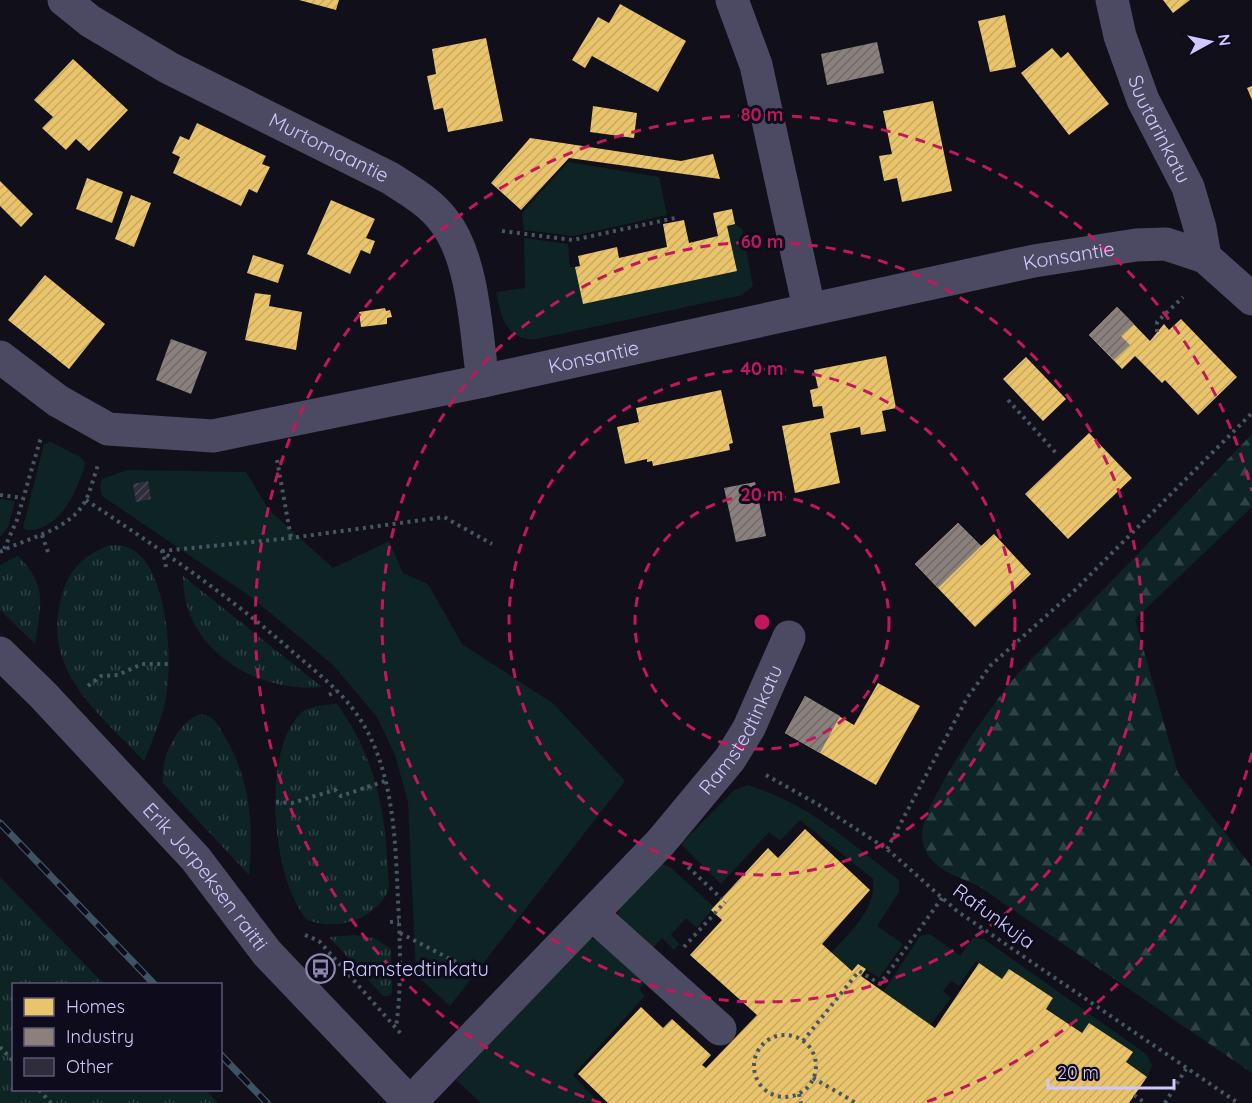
<svg xmlns="http://www.w3.org/2000/svg" width="1252" height="1103" font-family="Quicksand,sans-serif">
	<style>
		.green { fill: #0e2424 }
		.forest { fill: url(#forest-firs) }
		.park { fill: url(#park-tufts) }
		.homes { fill: url(#homes-hatch) }
		.industry { fill: url(#industry-hatch) }
		.building { fill: url(#building-hatch) }
		.lines { fill: none; stroke-linecap: round; stroke-linejoin: round }
		.path { stroke: #475663; stroke-width: 4; stroke-dasharray: 3 4.5; stroke-linecap: butt }
		.minor { stroke: #4b4a62; stroke-width: 33 }
		.rail-casing { stroke: #3e5363; stroke-width: 7 }
		.rail { stroke: #0e0b1d; stroke-width: 4.5; stroke-dasharray: 14; stroke-linecap: butt }
		.ring { fill: none; stroke: #c2185b; stroke-width: 3; stroke-dasharray: 10 8 }
		.labels { text-anchor: middle; stroke-width: 6; stroke-linejoin: round; paint-order: stroke }
		.street-label { font-size: 20px; fill: #cec8ff; stroke: #0e0b1d }
		.poi-label { font-size: 20px; fill: #cec8ff; stroke: #0e0b1d; text-anchor: start }
		.centre { fill: #c2185b; stroke: #0e0b1d; stroke-width: 3 }
		.ring-label { font-size: 18px; text-anchor: middle; font-weight: bold; fill: #c2185b; stroke: #0e0b1d; stroke-width: 6; stroke-linejoin: round; paint-order: stroke }
	</style>
	<defs>
		<pattern id="forest-firs" width="22" height="20" patternUnits="userSpaceOnUse" patternTransform="scale(1.5)"><rect width="22" height="20" fill="#0e2424"/><path d="M5 1l3.5 6h-7zM16 11l3.5 6h-7z" fill="#304245"/></pattern>
		<pattern id="park-tufts" width="24" height="20" patternUnits="userSpaceOnUse" patternTransform="scale(1.5)"><rect width="24" height="20" fill="#0e2424"/><path d="M3 7l-1-3M5 7V3M7 7l1-3M15 17l-1-3M17 17v-4M19 17l1-3" fill="none" stroke="#304245"/></pattern>
		<pattern id="homes-hatch" width="6" height="6" patternUnits="userSpaceOnUse" patternTransform="scale(1.5)"><rect width="6" height="6" fill="#e9c46a"/><path d="M-1 1l2-2M0 6l6-6M5 7l2-2" fill="none" stroke="#c7a964"/></pattern>
		<pattern id="industry-hatch" width="6" height="6" patternUnits="userSpaceOnUse" patternTransform="scale(1.5)"><rect width="6" height="6" fill="#8a817c"/><path d="M-1 1l2-2M0 6l6-6M5 7l2-2" fill="none" stroke="#6f696b"/></pattern>
		<pattern id="building-hatch" width="6" height="6" patternUnits="userSpaceOnUse" patternTransform="scale(1.5)"><rect width="6" height="6" fill="#2f2c3c"/><path d="M-1 1l2-2M0 6l6-6M5 7l2-2" fill="none" stroke="#4c4959"/></pattern>
	</defs>
	<rect width="100%" height="100%" fill="#110f19"/>
	<path class="green" d="M568 162 659 177 667 215 573 236 524 230 522 213Z
		M735 224 742 229 753 286 742 295 537 339C506 342 501 316 496 292L525 288 524 238 568 244 570 267 737 271 727 226Z
		M51 442 80 457 85 462 84 469C75 494 59 532 26 530L23 527 44 444Z
		M127 470 246 472 269 510 333 568 389 541 403 573 428 584 462 644 554 704 625 781 450 1006 416 975 408 802 395 755 377 717 333 665 251 597 102 496 100 487 102 479Z
		M0 499 15 501 8 527 0 537Z
		M747 785C805 801 852 844 899 880V892L877 926 903 944 879 978 858 964 852 971 831 953C850 932 877 909 873 879L800 820 780 841 769 832 721 884 681 844 734 790Z
		M661 863 670 867 714 907 697 928 686 918 671 935 679 944 674 950 662 938 649 952 616 919 620 908Z
		M930 934 960 956 973 938 984 939 1146 1054 1152 1065 1147 1077 1126 1062 1089 1023 1082 1033 1046 1009 1053 998 1009 969 1002 979 976 961 959 986 951 981 943 991 951 998 930 1025 883 992 920 936Z
		M588 938 604 941 646 980 639 989 645 996 573 1075 599 1103H481L456 1080Z"/>
	<path class="forest" d="M1252 434V507L1135 619 1178 773 1252 867V1073L977 885C954 875 926 868 922 838 919 806 994 701 1017 675 1037 651 1063 630 1085 608 1142 551 1196 492 1252 434Z"/>
	<path class="park" d="M110 545C119 545 129 546 136 552 167 575 172 656 167 691 164 716 153 739 144 761 98 712 40 670 62 595 69 569 85 554 110 545Z
		M18 556C48 586 41 605 35 644L0 610V565Z
		M183 576 322 687C257 694 182 649 183 576Z
		M337 704C371 751 384 800 387 858 387 867 390 881 388 890 384 902 371 913 360 918 343 926 324 926 307 920 272 880 260 750 302 712 311 705 327 705 337 704Z
		M198 715C211 713 216 722 222 732 250 775 254 825 249 875L163 783C160 760 176 724 198 715Z
		M0 877 104 984H14V1090H205L218 1103H0Z
		M355 935 374 938 391 949 392 993 389 996H383L329 937Z"/>
	<path class="homes" d="M299 0H339L336 10Z
		M1163 0H1190L1173 13Z
		M620 4 686 41 658 92 592 56 585 68 572 60 598 17 609 23Z
		M1005 15 1016 67 990 72 978 21Z
		M486 38 503 121 448 132 443 108 434 110 427 76 436 74 432 49Z
		M1052 48 1061 58 1068 52 1109 104 1069 135 1021 73Z
		M73 59 128 110 89 151 76 139 66 150 42 128 53 117 34 100Z
		M1252 86V100L1247 88Z
		M933 101 952 191 902 202 897 178 884 181 879 156 892 154 883 111Z
		M593 106 637 113 634 138 590 132Z
		M197 123 266 156 262 164 270 167 257 193 249 189 241 206 173 173 180 157 172 153 180 136 189 140Z
		M530 138 681 161 713 154 720 179 569 158 521 210 491 183Z
		M87 178 123 192 112 223 76 209Z
		M0 181 33 214 21 227 0 206Z
		M131 195 151 203 134 247 115 239Z
		M331 200 375 219 366 238 375 241 370 254 361 250 350 274 307 254Z
		M732 209 735 224 727 226 737 271 583 304 575 267 580 266 578 256 617 247 619 258 667 247 663 224 684 220 689 243 718 236 713 213Z
		M253 255 284 265 278 283 247 273Z
		M45 275 105 324 69 369 8 320Z
		M255 293 271 295 269 306 302 312 296 350 245 340Z
		M1117 307 1150 341 1164 324 1169 330 1181 319 1237 377 1198 415 1165 380 1162 383 1135 356 1122 369 1089 335Z
		M385 308 386 311 390 310 392 317 387 318V324L361 327 359 312Z
		M886 356 896 408 882 411 886 431 861 435 860 427 830 433 840 483 795 493 782 426 824 418 822 406 813 407 810 390 818 388 814 370Z
		M1026 357 1066 399 1043 421 1003 379Z
		M721 390 733 443 729 444 730 450 653 466 652 461 647 462V459L625 464 617 427 639 422 636 408Z
		M1089 433 1132 478 1068 539 1025 494Z
		M958 523 981 546 994 534 1031 574 975 627 915 564Z
		M878 683 920 706 876 785 785 733 805 696 854 725Z
		M805 829 870 890 822 944 852 971 858 964 866 969 861 976 935 1028 979 963 1002 979 1009 969 1053 998 1046 1009 1082 1033 1089 1023 1133 1052 1126 1062 1147 1077 1129 1103H608L578 1074 641 1007 663 1028 672 1019 711 1055 702 1065 706 1068 757 1015 690 955 722 920 711 910 768 848 778 858Z"/>
	<path class="industry" d="M877 42 884 73 827 85 821 54Z
		M1117 307 1134 324 1121 336 1130 345 1114 360 1089 335Z
		M171 339 207 352 191 394 156 380Z
		M755 482 766 536 736 542 724 488Z
		M958 523 981 546 938 588 915 564Z
		M805 696 840 716 820 753 785 733Z"/>
	<path class="building" d="M148 481 151 499 136 502 133 484Z"/>
	<g class="lines">
		<path class="path" d="M502 231 573 240 675 218
			M1157 332V322L1183 297
			M1008 400 1056 453
			M277 460 291 538
			M0 495 23 498
			M86 500C158 548 229 595 294 653 314 670 337 688 353 709 394 763 395 836 398 900 400 942 402 986 396 1027
			M42 535 48 552
			M4 549 17 520 41 437
			M0 552C28 537 70 531 86 500 91 489 94 476 98 465
			M166 567 163 551 291 538 444 517 492 544
			M88 686 101 676 118 675 142 664H168
			M329 695 337 691
			M766 775 819 805 887 849 957 911 1238 1103
			M276 802 292 803 335 790 341 796 385 781
			M887 849 967 698 991 665 1074 591 1252 413
			M688 867 722 899
			M390 922 399 921
			M400 933 481 975
			M305 935 319 941 403 1036
			M684 947 725 902
			M754 1066a31 31 0 1 1 62 0a31 31 0 1 1-62 0Z
			M803 1041 859 971 880 984 942 898
			M0 1047 14 1062
			M813 1078 856 1103
			M39 1090 51 1103
			M799 1094 801 1103
			M1134 1095 1145 1103
			M1165 1103 1186 1069"/>
		<g class="minor">
			<path id="s1" d="M64 0 90 21 169 68 390 178C410 191 430 202 444 221 474 259 476 334 483 381"/>
			<path d="M732 0 756 65 809 308"/>
			<path id="s2" d="M1112 0 1120 36 1143 100 1188 187 1200 228 1205 257"/>
			<path id="s3" d="M0 357 58 401 108 429 213 436 483 381 1034 261 1136 245 1166 244 1205 257 1252 299"/>
			<path id="s4" d="M0 653 43 695 196 859 267 953 410 1103"/>
			<path d="M592 914 720 1029"/>
			<path id="s5" d="M410 1103 661 842 730 759 749 728 789 637"/>
		</g>
		<defs>
			<path id="rail" d="M0 823 154 984
				M220 1054 267 1103"/>
		</defs>
		<use href="#rail" class="rail-casing"/>
		<use href="#rail" class="rail"/>
	</g>
	<g class="ring">
		<circle cx="762" cy="622" r="127"/>
		<circle cx="762" cy="622" r="253"/>
		<circle cx="762" cy="622" r="380"/>
		<path d="M1252 753A507 507 0 0 1 923 1103M601 1103A507 507 0 1 1 1252 491"/>
	</g>
	<defs>
		<symbol id="bus-ring" viewBox="-11 -11 22 22"><circle r="9.5" fill="#0e0b1d" stroke="#8c87ae" stroke-width="1.5"/><path d="M-5-6H5V4H4V6H2V4H-2V6H-4V4H-5ZM-3.5-4V0h7V-4ZM-3.5 1.2v1.5H-2V1.2ZM2 1.2v1.5H3.5V1.2Z" fill="#8c87ae"/></symbol>
	</defs>
	<g fill-rule="evenodd">
		<use href="#bus-ring" x="304" y="952" width="33" height="33"/>
	</g>
	<g class="labels">
		<g class="street-label">
			<text dy="7" stroke="none"><textPath href="#s2" startOffset="138">Suutarinkatu</textPath></text>
			<text dy="7" stroke="none"><textPath href="#s1" startOffset="304">Murtomaantie</textPath></text>
			<text dy="7" stroke="none"><textPath href="#s3" startOffset="1110">Konsantie</textPath></text>
			<text dy="7" stroke="none"><textPath href="#s3" startOffset="624">Konsantie</textPath></text>
			<text dy="7" stroke="none"><textPath href="#s5" startOffset="501">Ramstedtinkatu</textPath></text>
			<text dy="7" stroke="none"><textPath href="#s4" startOffset="304">Erik Jorpeksen raitti</textPath></text>
			<text transform="translate(994 916) rotate(36)" y="7">Rafunkuja</text>
		</g>
		<g class="poi-label">
			<text x="342" y="976">Ramstedtinkatu</text>
		</g>
	</g>
	<circle cx="762" cy="622" r="9" class="centre"/>
	<g class="ring-label">
		<text x="762" y="121">80 m</text>
		<text x="762" y="248">60 m</text>
		<text x="762" y="375">40 m</text>
		<text x="762" y="501">20 m</text>
	</g>
	<rect x="12" y="983" width="210" height="108" fill="#0e0b1d" stroke="#5b5777" stroke-width="1.5"/>
	<rect x="24" y="998" width="30" height="18" fill="#e9c46a" stroke="#5b5777" stroke-width="1.5"/>
	<text x="66" y="1013" font-size="18" fill="#cec8ff">Homes</text>
	<rect x="24" y="1028" width="30" height="18" fill="#8a817c" stroke="#5b5777" stroke-width="1.5"/>
	<text x="66" y="1043" font-size="18" fill="#cec8ff">Industry</text>
	<rect x="24" y="1058" width="30" height="18" fill="#2f2c3c" stroke="#5b5777" stroke-width="1.5"/>
	<text x="66" y="1073" font-size="18" fill="#cec8ff">Other</text>
	<g transform="translate(1210 42) rotate(82)" stroke="#0e0b1d" stroke-width="4.5" paint-order="stroke">
	<path d="M0-4.5L10 22L0 15L-10 22Z" fill="#cec8ff"/>
	<text y="-9" font-size="16" font-weight="bold" text-anchor="middle" fill="#cec8ff">N</text>
	</g>
	<path d="M1048 1079v9h126v-9" fill="none" stroke="#cec8ff" stroke-width="3"/>
	<text x="1057" y="1079" font-size="18" fill="#cec8ff" stroke="#0e0b1d" stroke-width="4.5" paint-order="stroke">20 m</text>
</svg>
